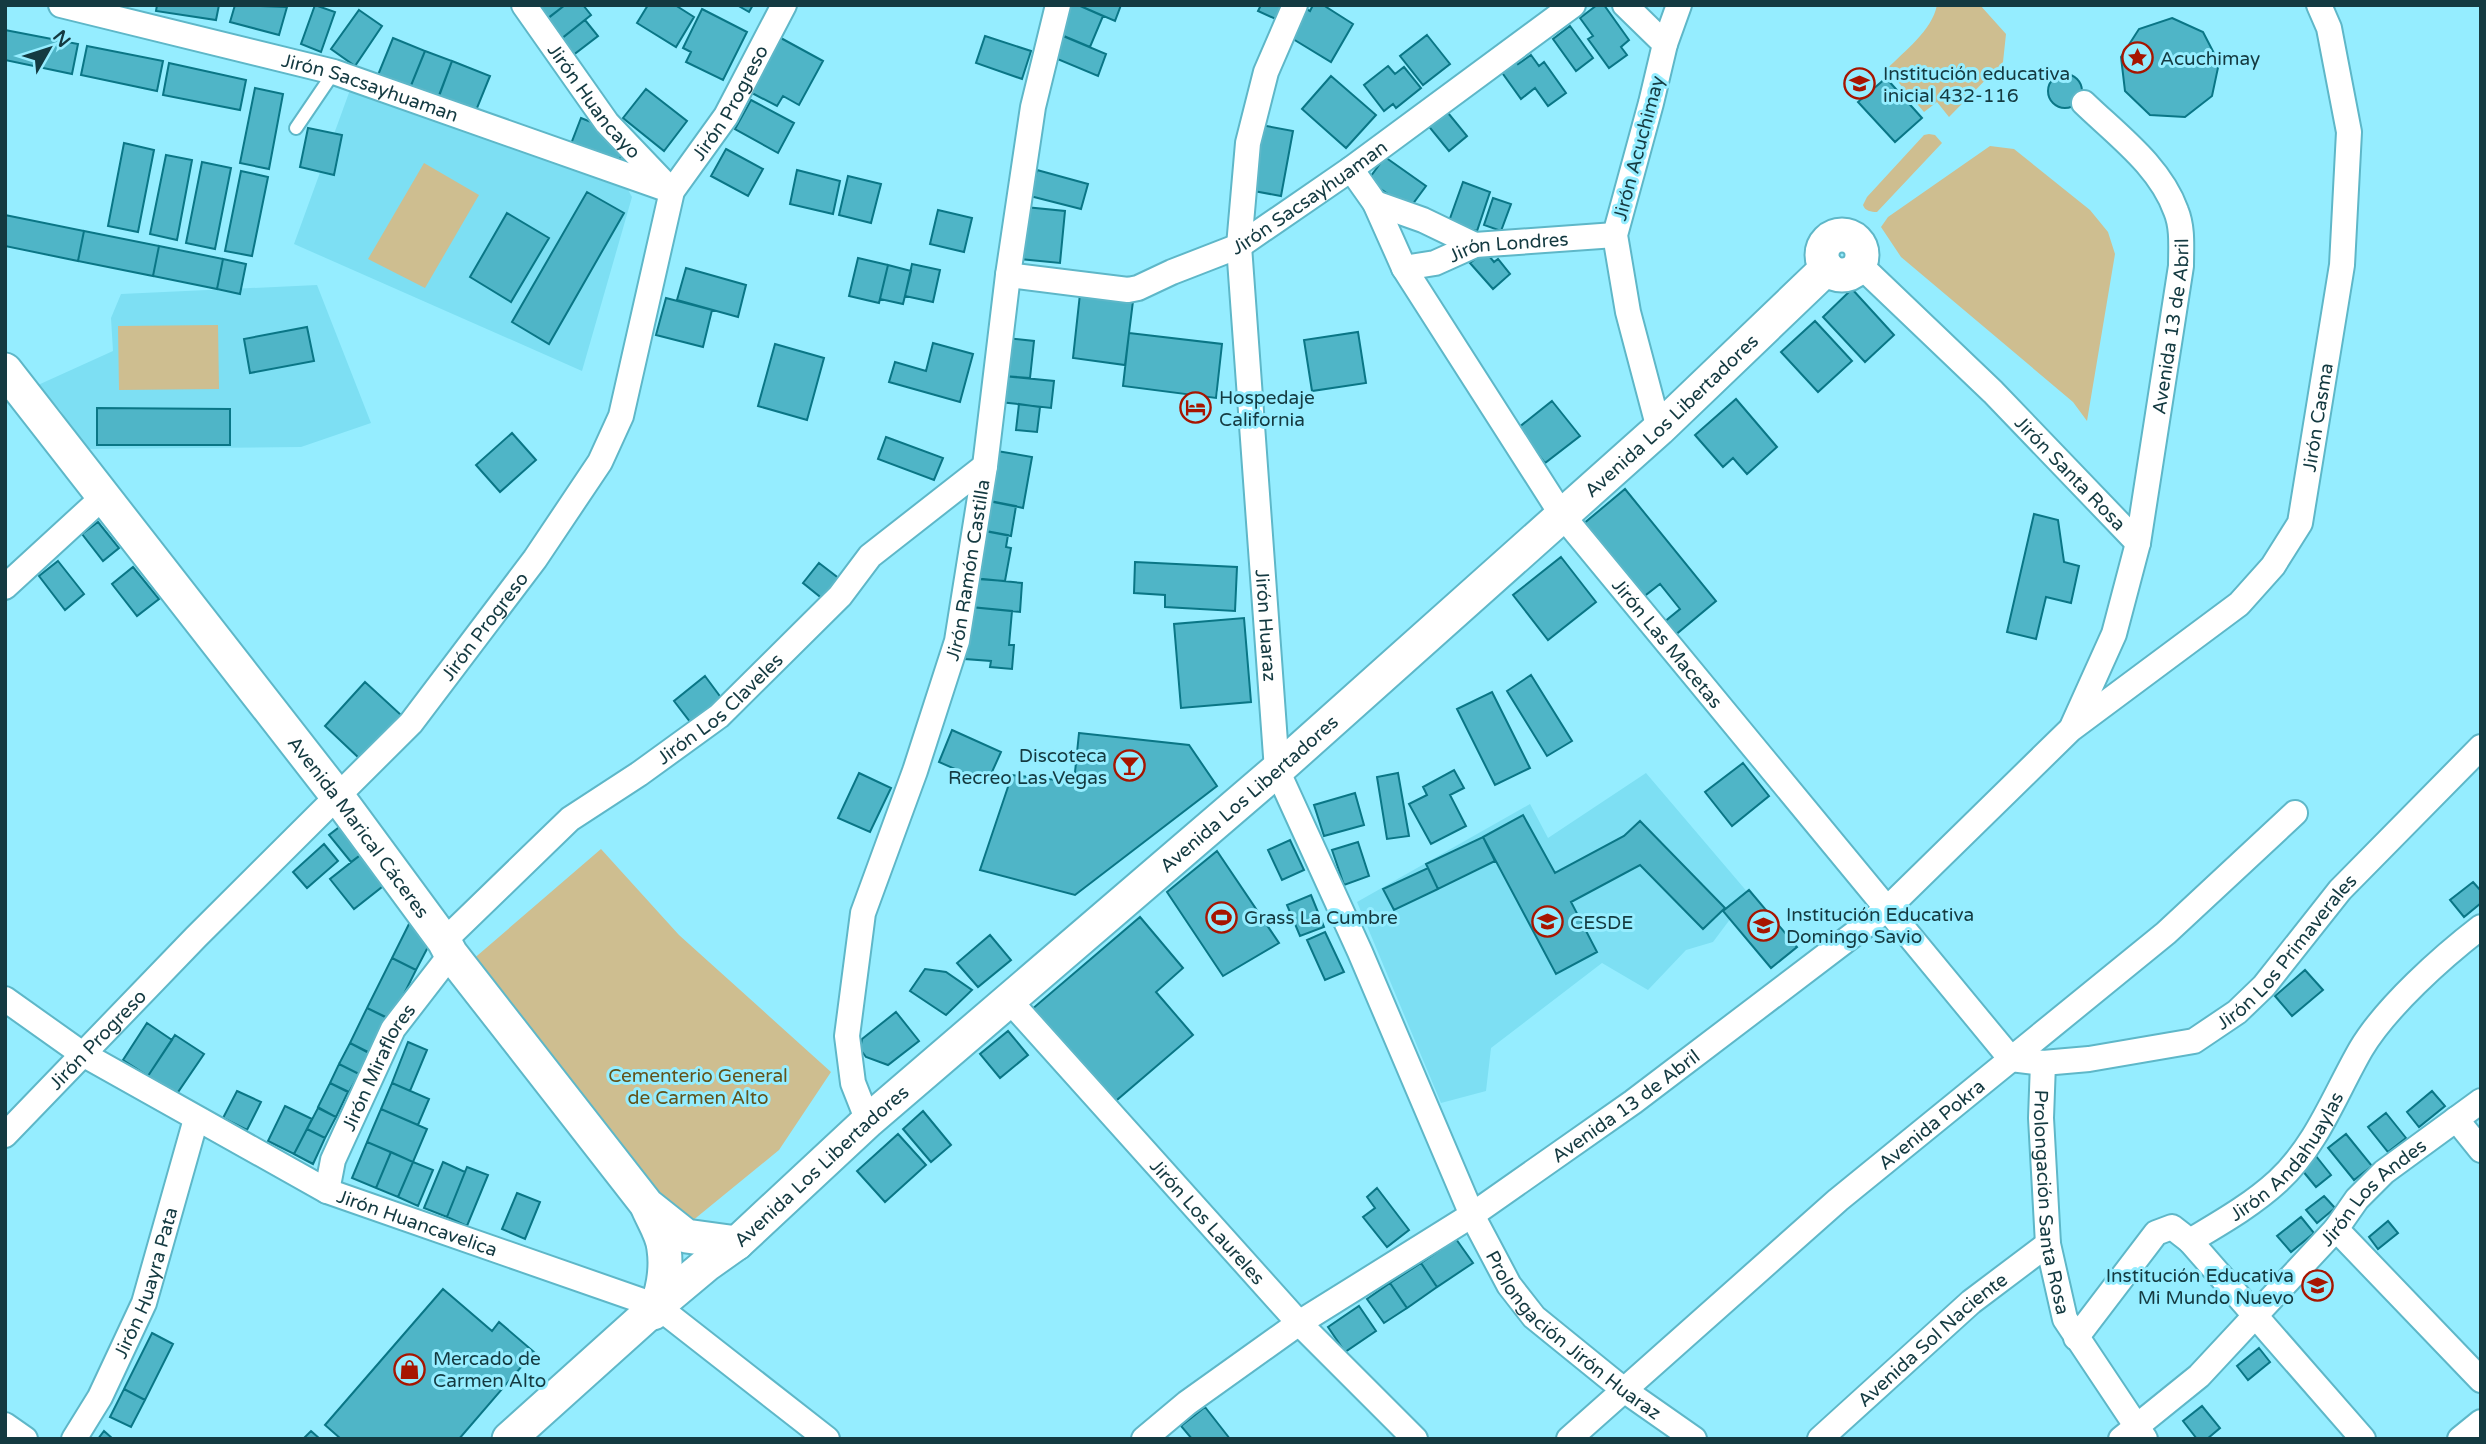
<svg xmlns="http://www.w3.org/2000/svg" width="2486" height="1444" font-family="'Varela Round',sans-serif">
	<style>
		.built { fill: #7ddff3 }
		.green { fill: #cebe90 }
		.building { fill: #4fb5c7; stroke: #0a7686; stroke-width: 2 }
		.lines { fill: none; stroke-linecap: round; stroke-linejoin: round }
		.lane-casing { stroke: #5eb7c8; stroke-width: 16 }
		.street-casing { stroke: #5eb7c8; stroke-width: 28 }
		.secondary-casing { stroke: #5eb7c8; stroke-width: 37 }
		.lane { stroke: #fff; stroke-width: 12 }
		.street { stroke: #fff; stroke-width: 24 }
		.secondary { stroke: #fff; stroke-width: 33 }
		.labels { text-anchor: middle; stroke-width: 6; stroke-linejoin: round; paint-order: stroke }
		.poi-label { font-size: 19px; fill: #143a41; stroke: #95edff; text-anchor: start }
		.street-label { font-size: 19px; fill: #143a41; stroke: #95edff }
		.park-label { font-size: 19px; fill: #63521a; stroke: #95edff }
	</style>
	<rect width="100%" height="100%" fill="#95edff"/>
	<path class="built" d="M350 90 621 177 632 197 582 371 294 244Z
		M317 285 371 423 301 447 80 449 72 429 61 411 38 385 113 351 111 318 121 294Z
		M1646 773 1749 894 1713 942 1686 950 1648 990 1602 963 1491 1048 1486 1091 1441 1103 1357 902 1530 804 1548 838Z"/>
	<path class="green" d="M1937 5H1980L2006 34 2003 62 1949 117 1937 102 1924 112 1887 69C1904 51 1932 31 1937 5Z
		M1929 134 1935 135 1942 143 1877 212C1871 212 1865 211 1863 205L1867 197 1924 135Z
		M1990 146 2014 149 2090 210 2108 232 2115 254 2087 421 2073 402 1901 257 1881 227 1888 217Z
		M424 163 479 195 425 288 368 259Z
		M218 325 219 389 119 390 118 326Z
		M601 849 679 935 831 1072 779 1150 686 1226 602 1126 471 961Z"/>
	<path class="building" d="M157 5H219L216 20 156 11Z
		M235 5 287 7 279 35 230 22Z
		M315 5 335 12 321 52 301 44Z
		M532 5H565L544 21Z
		M565 5H583L591 15 556 43 541 24Z
		M648 5H675L694 17 676 47 637 23Z
		M737 5H753L749 12Z
		M1071 5H1078L1103 16 1090 47 1059 34Z
		M1078 5H1121L1115 21Z
		M1261 5H1285L1278 20 1258 11Z
		M1313 5H1323L1353 24 1331 62 1293 39 1297 32 1289 27 1301 6 1310 11Z
		M1597 5H1604L1629 40 1621 47 1627 55 1609 68 1588 39 1593 36 1580 18Z
		M702 9 747 32 723 80 686 62 691 52 683 48Z
		M359 10 382 26 355 66 331 49Z
		M2172 18 2203 32 2219 63 2212 96 2185 117 2150 115 2125 91 2121 57 2139 29Z
		M585 20 598 36 568 59 556 43Z
		M1570 26 1593 58 1576 71 1553 39Z
		M5 30 78 44 72 74 5 60Z
		M1427 35 1450 64 1423 85 1400 56Z
		M985 36 1031 51 1022 79 976 63Z
		M1063 36 1106 54 1098 76 1055 58Z
		M779 37 823 61 799 105 783 96 777 106 750 92Z
		M393 38 425 51 410 88 378 75Z
		M87 46 163 61 157 91 81 75Z
		M425 51 452 61 438 99 410 88Z
		M1531 55 1539 66 1544 62 1566 93 1548 106 1535 88 1521 99 1498 67 1513 57 1518 64Z
		M452 61 490 76 475 113 438 98Z
		M169 63 246 80 240 110 163 95Z
		M1388 66 1395 74 1404 67 1421 88 1396 108 1393 104 1384 111 1364 85Z
		M2048 91a17 17 0 1 1 34 0a17 17 0 1 1-34 0Z
		M1331 76 1376 115 1346 148 1302 109Z
		M1886 78 1922 118 1895 142 1858 102Z
		M255 88 283 94 269 169 240 163Z
		M646 89 687 121 664 151 623 118Z
		M751 100 794 123 778 153 735 129Z
		M1444 108 1467 136 1449 151 1426 123Z
		M581 118 611 130 624 147 619 162 571 144Z
		M1261 125 1293 131 1281 196 1248 190Z
		M308 128 342 135 334 175 300 167Z
		M124 143 154 150 138 232 108 226Z
		M726 149 763 169 748 196 711 176Z
		M166 155 192 160 177 240 150 234Z
		M1385 157 1426 186 1409 209 1368 180Z
		M202 162 231 168 215 249 186 243Z
		M797 170 840 181 833 214 790 204Z
		M1037 170 1088 184 1081 209 1030 196Z
		M241 171 268 177 252 256 225 251Z
		M848 176 881 184 871 223 839 215Z
		M1463 182 1490 192 1477 231 1448 224Z
		M587 192 624 213 549 344 512 322Z
		M1493 198 1511 204 1501 231 1484 225Z
		M1025 207 1065 211 1060 263 1020 259Z
		M938 210 972 218 964 252 930 244Z
		M507 213 549 238 511 302 470 277Z
		M5 215 84 231 78 261 5 246Z
		M84 231 159 246 153 276 78 261Z
		M159 246 223 259 217 289 153 276Z
		M1485 251 1494 262 1498 259 1510 274 1493 289 1470 263Z
		M858 258 888 265 879 303 849 296Z
		M223 259 246 264 240 294 217 289Z
		M912 264 940 270 933 302 905 296Z
		M888 265 911 271 903 304 880 299Z
		M686 268 746 285 738 317 677 300Z
		M1852 289 1894 335 1865 362 1823 317Z
		M1080 294 1133 301 1125 365 1073 358Z
		M666 298 712 310 703 347 656 335Z
		M1815 321 1852 361 1818 392 1781 352Z
		M307 327 314 361 250 373 244 339Z
		M1358 332 1366 383 1312 391 1304 340Z
		M1129 333 1222 344 1216 398 1123 386Z
		M1007 338 1034 341 1030 378 1003 376Z
		M933 343 973 354 960 402 889 382 895 362 926 371Z
		M775 344 824 358 807 420 758 406Z
		M1003 376 1054 381 1051 408 1000 402Z
		M1736 399 1777 447 1747 474 1733 458 1723 467 1695 435Z
		M1552 401 1580 436 1545 463 1518 428Z
		M1019 404 1040 407 1037 432 1016 430Z
		M97 408 230 409V445H97Z
		M512 433 536 460 500 492 476 465Z
		M886 437 943 458 934 480 878 459Z
		M997 451 1032 457 1023 508 988 501Z
		M1625 489 1716 601 1674 636 1663 623 1680 609 1660 584 1642 598 1582 525Z
		M985 500 1016 506 1011 536 979 530Z
		M2034 514 2058 520 2064 562 2079 566 2071 603 2046 597 2036 639 2007 632Z
		M98 522 119 548 103 561 82 534Z
		M986 531 1008 535 1006 547 1011 548 1005 581 978 579Z
		M1561 557 1596 602 1548 640 1513 595Z
		M58 561 84 594 65 610 39 576Z
		M1135 562 1237 567 1235 611 1165 607V595L1134 593Z
		M819 563 845 583 829 604 803 583Z
		M133 567 159 599 137 616 112 584Z
		M973 578 1022 583 1020 612 971 607Z
		M971 607 1012 611 1009 645H1014L1012 669 990 667 991 661 965 659Z
		M1244 618 1251 702 1181 708 1174 624Z
		M1531 675 1572 741 1547 756 1507 691Z
		M705 676 722 699 691 723 674 701Z
		M365 682 401 715 360 759 325 726Z
		M1492 692 1530 768 1495 785 1457 709Z
		M952 730 1001 752 987 783 939 762Z
		M1079 733 1189 745 1217 786 1075 895 980 870 1012 775 1074 782Z
		M1743 763 1769 796 1732 826 1705 792Z
		M1454 770 1464 788 1450 795 1466 826 1431 844 1409 804 1427 795 1423 787Z
		M859 773 891 788 870 832 838 818Z
		M1398 773 1409 836 1387 839 1377 777Z
		M1355 793 1364 825 1324 836 1314 805Z
		M1523 815 1555 873 1624 836 1640 821 1725 908 1703 929 1640 865 1571 902 1597 952 1556 974 1483 837Z
		M342 825 363 853 351 862 329 835Z
		M1483 837 1495 861 1438 889 1426 864Z
		M1290 840 1304 870 1282 880 1268 850Z
		M1358 842 1369 876 1344 885 1332 850Z
		M324 844 338 861 307 888 293 872Z
		M1217 851 1279 943 1223 976 1167 892Z
		M363 853 387 883 354 909 330 879Z
		M1428 868 1438 889 1394 910 1383 889Z
		M2473 882 2481 891V903L2464 917 2450 900Z
		M1749 890 1797 947 1771 968 1723 911Z
		M1311 895 1324 927 1300 936 1287 905Z
		M1140 917 1183 968 1156 992 1193 1035 1111 1105 1031 1010Z
		M411 920 429 945 416 970 392 958Z
		M1325 932 1344 972 1325 980 1307 940Z
		M990 935 1011 960 978 987 957 963Z
		M392 958 416 970 391 1020 367 1008Z
		M925 969 946 972 972 990 946 1015 910 991Z
		M2305 970 2323 990 2292 1016 2275 996Z
		M367 1008 390 1019 372 1054 350 1043Z
		M896 1012 919 1041 888 1065 866 1057 860 1049 862 1039Z
		M147 1023 172 1040 148 1076 123 1060Z
		M1008 1031 1028 1055 1000 1078 980 1054Z
		M175 1035 204 1054 176 1095 148 1076Z
		M408 1042 427 1050 410 1091 392 1083Z
		M350 1043 369 1053 359 1074 339 1064Z
		M339 1064 359 1074 349 1092 330 1083Z
		M330 1083 348 1092 336 1117 318 1107Z
		M392 1083 429 1099 418 1125 381 1109Z
		M237 1091 261 1102 247 1130 223 1118Z
		M2432 1091 2445 1106 2419 1127 2407 1112Z
		M285 1106 312 1119 294 1154 268 1141Z
		M318 1108 336 1117 325 1138 307 1129Z
		M381 1109 427 1129 413 1162 367 1142Z
		M923 1111 951 1145 931 1162 903 1129Z
		M2386 1113 2406 1138 2388 1152 2368 1127Z
		M307 1129 325 1138 313 1164 294 1154Z
		M898 1134 926 1165 885 1202 857 1171Z
		M2346 1134 2372 1166 2354 1180 2328 1148Z
		M367 1142 391 1152 376 1188 352 1178Z
		M2312 1151 2331 1175 2316 1187 2297 1164Z
		M391 1152 413 1162 398 1197 376 1188Z
		M413 1162 433 1170 418 1206 398 1197Z
		M443 1162 465 1172 447 1217 424 1208Z
		M467 1167 488 1175 467 1226 447 1217Z
		M1377 1188 1409 1230 1387 1247 1363 1217 1375 1208 1367 1197Z
		M517 1193 540 1202 525 1239 502 1229Z
		M2324 1196 2335 1208 2317 1223 2306 1210Z
		M2301 1217 2314 1233 2291 1252 2277 1236Z
		M2388 1221 2398 1233 2378 1249 2369 1237Z
		M1456 1239 1473 1263 1437 1287 1421 1263Z
		M1421 1263 1437 1287 1407 1308 1390 1283Z
		M1390 1283 1407 1308 1384 1323 1367 1299Z
		M443 1289 492 1331 499 1322 534 1352 459 1439H341L325 1425Z
		M1359 1306 1376 1331 1345 1352 1328 1327Z
		M152 1333 173 1344 145 1400 124 1389Z
		M2259 1348 2270 1362 2248 1380 2237 1366Z
		M124 1389 145 1400 131 1427 110 1417Z
		M2202 1406 2220 1428 2207 1439H2197L2183 1421Z
		M1205 1407 1230 1439H1192L1181 1426Z
		M104 1431 113 1439H98Z
		M311 1431 320 1439H303Z"/>
	<g class="lines">
		<defs>
			<path id="lane" d="M296 128 334 72"/>
			<g id="street">
				<path id="s1" d="M61 5 334 72 672 191"/>
				<path id="s2" d="M524 5 607 123 669 188"/>
				<path id="s3" d="M1295 5 1266 72 1248 143 1239 246 1277 770 1360 952 1472 1215 1509 1285 1534 1317 1624 1390 1694 1439"/>
				<path d="M1625 5 1665 44 1651 103 1615 235 1628 312 1659 429"/>
				<path d="M1665 44 1679 5"/>
				<path id="s4" d="M1351 169 1375 203 1404 268 1562 515 2011 1059 2043 1063 2089 1059 2194 1041 2237 1012 2264 986 2340 890 2481 747"/>
				<path d="M1375 203 1423 220 1475 245"/>
				<path id="s5" d="M1860 265 1993 392 2138 543"/>
				<path id="s6" d="M1404 268 1435 263 1475 245 1615 235"/>
				<path id="s7" d="M1008 275 1128 290 1138 288 1172 272 1239 246 1351 169 1573 5"/>
				<path d="M5 587 103 497"/>
				<path id="s8" d="M2073 725 2114 634 2138 543 2181 266C2181 248 2183 228 2176 211 2160 166 2117 135 2084 103"/>
				<path id="s9" d="M444 941 570 819 639 774 719 716 840 596 870 556 985 466"/>
				<path id="s10" d="M5 999 81 1053 327 1191 657 1306 827 1439"/>
				<path id="s11" d="M1008 999 1299 1323 1415 1439"/>
				<path id="s12" d="M2043 1063 2041 1118 2048 1244 2065 1319 2145 1439"/>
				<path d="M2456 1119 2481 1150"/>
				<path id="s13" d="M868 1121 853 1083 847 1036 863 913 915 771 957 641 985 466 1008 275 1033 107 1058 5"/>
				<path id="s14" d="M5 1135 196 937 411 723 535 559 600 462 621 416 672 191 726 116 784 5"/>
				<path id="s15" d="M327 1191 333 1160 393 1029 451 954"/>
				<path d="M2336 1229 2481 1380"/>
				<path d="M2190 1241 2363 1439"/>
				<path id="s16" d="M2076 1338 2156 1233 2172 1227 2190 1241C2220 1223 2252 1205 2278 1181 2317 1145 2335 1094 2361 1049 2386 1007 2442 957 2481 927"/>
				<path d="M5 1425 25 1439"/>
				<path id="s17" d="M74 1439 100 1397 144 1303 196 1119"/>
				<path id="s18" d="M1144 1439 1187 1403 1299 1323 1472 1215 1633 1102 1887 909 2071 729 2239 604 2273 566 2300 523 2342 265 2349 132 2329 28 2319 5"/>
				<path id="s19" d="M1569 1439 1838 1200 2166 933 2295 813"/>
				<path id="s20" d="M1820 1439 1971 1302 2048 1244"/>
				<path id="s21" d="M2121 1439 2199 1376 2336 1229 2357 1199 2384 1172 2481 1101"/>
				<path d="M2460 1439 2481 1422"/>
			</g>
			<g id="secondary">
				<circle cx="1842" cy="255" r="20"/>
				<path id="s22" d="M5 370 338 797 444 941 451 954 647 1205 686 1236 737 1243"/>
				<path d="M648 1208C653 1220 663 1235 664 1249 667 1269 663 1295 653 1313"/>
				<path id="s23" d="M509 1439 657 1306 706 1265 737 1243 868 1121 1277 770 1659 429 1827 268"/>
			</g>
		</defs>
		<use href="#lane" class="lane-casing"/>
		<use href="#street" class="street-casing"/>
		<use href="#secondary" class="secondary-casing"/>
		<use href="#lane" class="lane"/>
		<use href="#street" class="street"/>
		<use href="#secondary" class="secondary"/>
	</g>
	<defs>
		<symbol id="sight-ring" viewBox="-11 -11 22 22"><circle r="9.5" fill="#95edff" stroke="#a71500" stroke-width="1.5"/><path d="M0-6L1.8-2.2L6-1.7L2.9 1.2L3.7 5.4L0 3.3L-3.7 5.4L-2.9 1.2L-6-1.7L-1.8-2.2Z" fill="#a71500"/></symbol>
		<symbol id="school-ring" viewBox="-11 -11 22 22"><circle r="9.5" fill="#95edff" stroke="#a71500" stroke-width="1.5"/><path d="M0-5L7-2L0 1L-7-2ZM-4 1L0 2.5L4 1V4Q0 6-4 4Z" fill="#a71500"/></symbol>
		<symbol id="hotel-ring" viewBox="-11 -11 22 22"><circle r="9.5" fill="#95edff" stroke="#a71500" stroke-width="1.5"/><path d="M-6-4.5h1.5V1H6V5H4.5V3h-9V5H-6ZM-4 0a1.8 1.8 0 1 1 3.6 0ZM.5 0V-2.5h3Q6-2.5 6 0Z" fill="#a71500"/></symbol>
		<symbol id="bar-ring" viewBox="-11 -11 22 22"><circle r="9.5" fill="#95edff" stroke="#a71500" stroke-width="1.5"/><path d="M-6-5H6L.8 .8V4.5H3.5V6h-7V4.5H-.8V.8Z" fill="#a71500"/></symbol>
		<symbol id="stadium-ring" viewBox="-11 -11 22 22"><circle r="9.5" fill="#95edff" stroke="#a71500" stroke-width="1.5"/><path d="M0-5a6.5 5 0 1 0 0 10a6.5 5 0 1 0 0-10ZM-3.5-1.8h7v3.6h-7Z" fill="#a71500"/></symbol>
		<symbol id="shop-ring" viewBox="-11 -11 22 22"><circle r="9.5" fill="#95edff" stroke="#a71500" stroke-width="1.5"/><path d="M-5-2.5h2.3a2.7 3.5 0 0 1 5.4 0H5L5.5 6h-11ZM-1.5-2.5h3a1.5 2.3 0 0 0-3 0Z" fill="#a71500"/></symbol>
	</defs>
	<g fill-rule="evenodd">
		<use href="#sight-ring" x="2120" y="40" width="35" height="35"/>
		<use href="#school-ring" x="1842" y="66" width="35" height="35"/>
		<use href="#hotel-ring" x="1178" y="390" width="35" height="35"/>
		<use href="#bar-ring" x="1112" y="748" width="35" height="35"/>
		<use href="#stadium-ring" x="1204" y="900" width="35" height="35"/>
		<use href="#school-ring" x="1530" y="904" width="35" height="35"/>
		<use href="#school-ring" x="1746" y="908" width="35" height="35"/>
		<use href="#school-ring" x="2300" y="1268" width="35" height="35"/>
		<use href="#shop-ring" x="392" y="1352" width="35" height="35"/>
	</g>
	<g class="labels">
		<g class="poi-label">
			<text x="2160" y="65">Acuchimay</text>
			<text x="1883" y="80">Institución educativa<tspan x="1883" dy="22">inicial 432-116</tspan></text>
			<text x="1219" y="404">Hospedaje<tspan x="1219" dy="22">California</tspan></text>
			<text x="1107" y="762" text-anchor="end">Discoteca<tspan x="1107" dy="22">Recreo Las Vegas</tspan></text>
			<text x="1786" y="921">Institución Educativa<tspan x="1786" dy="22">Domingo Savio</tspan></text>
			<text x="1244" y="924">Grass La Cumbre</text>
			<text x="1570" y="929">CESDE</text>
			<text x="2294" y="1282" text-anchor="end">Institución Educativa<tspan x="2294" dy="22">Mi Mundo Nuevo</tspan></text>
			<text x="433" y="1365">Mercado de<tspan x="433" dy="22">Carmen Alto</tspan></text>
		</g>
		<g class="street-label">
			<text dy="7" stroke="none"><textPath href="#s1" startOffset="320">Jirón Sacsayhuaman</textPath></text>
			<text dy="7" stroke="none"><textPath href="#s2" startOffset="119">Jirón Huancayo</textPath></text>
			<text dy="7" stroke="none"><textPath href="#s14" startOffset="1288">Jirón Progreso</textPath></text>
			<text transform="translate(1638 148) rotate(-75)" y="7">Jirón Acuchimay</text>
			<text dy="7" stroke="none"><textPath href="#s7" startOffset="326">Jirón Sacsayhuaman</textPath></text>
			<text dy="7" stroke="none"><textPath href="#s6" startOffset="108">Jirón Londres</textPath></text>
			<text dy="7" stroke="none"><textPath href="#s8" startOffset="413">Avenida 13 de Abril</textPath></text>
			<text dy="7" stroke="none"><textPath href="#s23" startOffset="1549">Avenida Los Libertadores</textPath></text>
			<text dy="7" stroke="none"><textPath href="#s18" startOffset="1589">Jirón Casma</textPath></text>
			<text dy="7" stroke="none"><textPath href="#s5" startOffset="296">Jirón Santa Rosa</textPath></text>
			<text dy="7" stroke="none"><textPath href="#s13" startOffset="572">Jirón Ramón Castilla</textPath></text>
			<text dy="7" stroke="none"><textPath href="#s14" startOffset="700">Jirón Progreso</textPath></text>
			<text dy="7" stroke="none"><textPath href="#s3" startOffset="630">Jirón Huaraz</textPath></text>
			<text dy="7" stroke="none"><textPath href="#s4" startOffset="572">Jirón Las Macetas</textPath></text>
			<text dy="7" stroke="none"><textPath href="#s9" startOffset="362">Jirón Los Claveles</textPath></text>
			<text dy="7" stroke="none"><textPath href="#s23" startOffset="982">Avenida Los Libertadores</textPath></text>
			<text dy="7" stroke="none"><textPath href="#s22" startOffset="578">Avenida Marical Cáceres</textPath></text>
			<text dy="7" stroke="none"><textPath href="#s4" startOffset="1426">Jirón Los Primaverales</textPath></text>
			<text dy="7" stroke="none"><textPath href="#s14" startOffset="133">Jirón Progreso</textPath></text>
			<text dy="7" stroke="none"><textPath href="#s15" startOffset="135">Jirón Miraflores</textPath></text>
			<text dy="7" stroke="none"><textPath href="#s18" startOffset="586">Avenida 13 de Abril</textPath></text>
			<text dy="7" stroke="none"><textPath href="#s19" startOffset="480">Avenida Pokra</textPath></text>
			<text dy="7" stroke="none"><textPath href="#s16" startOffset="303">Jirón Andahuaylas</textPath></text>
			<text dy="7" stroke="none"><textPath href="#s23" startOffset="415">Avenida Los Libertadores</textPath></text>
			<text dy="7" stroke="none"><textPath href="#s21" startOffset="354">Jirón Los Andes</textPath></text>
			<text dy="7" stroke="none"><textPath href="#s12" startOffset="140">Prolongación Santa Rosa</textPath></text>
			<text dy="7" stroke="none"><textPath href="#s10" startOffset="471">Jirón Huancavelica</textPath></text>
			<text dy="7" stroke="none"><textPath href="#s11" startOffset="299">Jirón Los Laureles</textPath></text>
			<text dy="7" stroke="none"><textPath href="#s17" startOffset="173">Jirón Huayra Pata</textPath></text>
			<text dy="7" stroke="none"><textPath href="#s3" startOffset="1421">Prolongación Jirón Huaraz</textPath></text>
			<text dy="7" stroke="none"><textPath href="#s20" startOffset="150">Avenida Sol Naciente</textPath></text>
		</g>
		<g class="park-label">
			<text x="698" y="1082">Cementerio General<tspan x="698" dy="22">de Carmen Alto</tspan></text>
		</g>
	</g>
	<rect width="2486" height="1444" fill="none" stroke="#143a41" stroke-width="14"/>
	<g transform="translate(49 49) rotate(51)" stroke="#95edff" stroke-width="5" paint-order="stroke">
	<path d="M0-5L12 26L0 18L-12 26Z" fill="#143a41"/>
	<text y="-10" font-size="19" font-weight="bold" text-anchor="middle" fill="#143a41">N</text>
	</g>
</svg>
